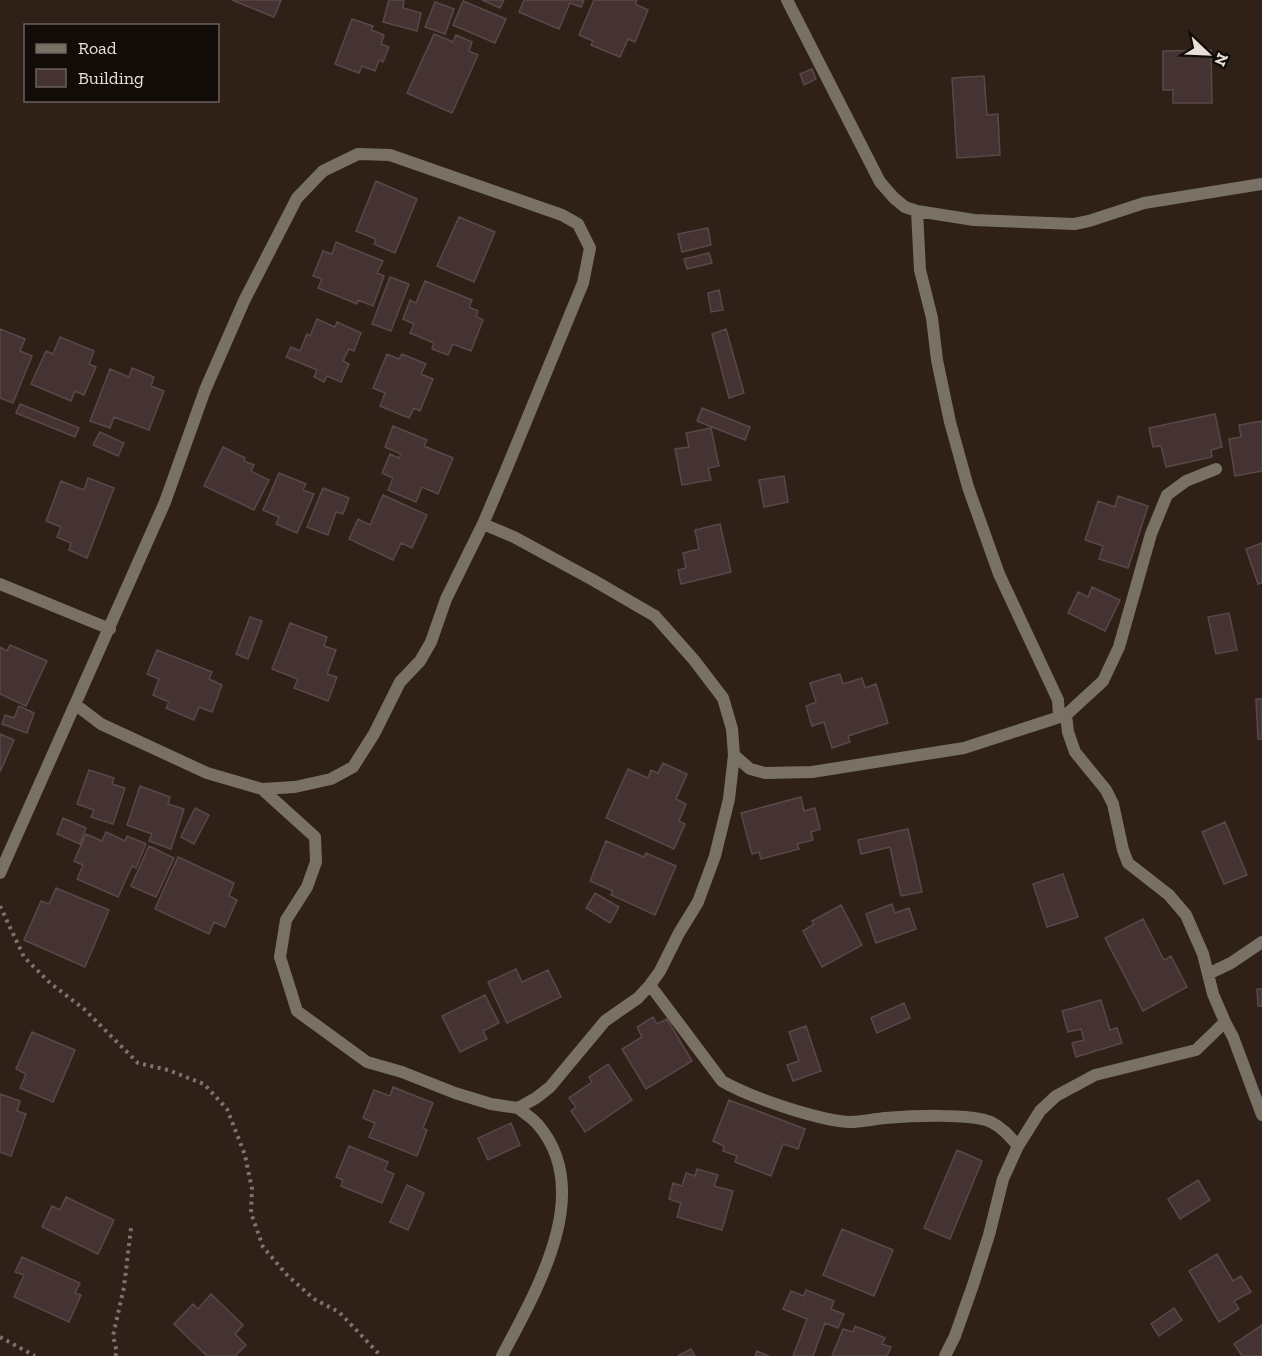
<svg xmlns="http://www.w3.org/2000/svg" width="1262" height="1356" font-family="'Zilla Slab',serif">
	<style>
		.building { fill: #453333; stroke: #5b4748; stroke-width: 1.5 }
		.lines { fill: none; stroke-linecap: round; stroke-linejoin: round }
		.path { stroke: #7f736c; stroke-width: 4; stroke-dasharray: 3 4.5; stroke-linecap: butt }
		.street { stroke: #797163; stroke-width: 12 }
	</style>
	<rect width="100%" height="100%" fill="#2f2118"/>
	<path class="building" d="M232 0H281L274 17Z
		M389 0H404L403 8 421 13 417 31 383 22Z
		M482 0H504L500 8Z
		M524 0H584L581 7 570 3 559 29 519 12Z
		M594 0H637L635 4 648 10 635 42 628 39 620 57 591 45 593 41 579 35Z
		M463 1 506 19 495 43 453 25Z
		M435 2 454 9 445 34 425 27Z
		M352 19 373 26 371 30 384 35 381 44 389 47 383 62 379 60 375 71 362 66 359 73 335 64Z
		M434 34 453 42 456 35 472 42 469 51 478 55 452 113 407 93Z
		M1211 50 1212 103H1173V90H1163V51Z
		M812 69 816 79 804 85 800 74Z
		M984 76 987 115 998 114 1000 155 957 158 952 78Z
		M376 181 417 199 395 253 374 244 376 239 356 231Z
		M459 217 495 232 474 282 437 266Z
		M708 228 711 245 682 252 678 234Z
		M336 242 383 261 377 273 384 276 373 306 358 300 357 304 318 288 322 279 313 276 323 251 332 254Z
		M709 253 712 263 687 269 684 259Z
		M390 277 409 284 391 331 372 324Z
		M425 281 472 300 469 307 478 311 476 316 483 320 471 351 453 344 448 355 432 349 434 343 410 333 414 324 403 319 410 300 416 303Z
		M719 290 723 310 711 312 708 293Z
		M317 319 335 327 337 322 361 333 354 351 349 349 343 361 349 364 341 382 327 376 324 382 314 377 317 370 286 357 291 347 300 351 307 334 310 336Z
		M0 329 25 339 20 351 32 356 13 403 0 398Z
		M726 329 744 393 729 398 712 334Z
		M60 337 94 351 89 364 96 367 84 395 75 391 71 401 31 384 46 351 53 354Z
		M387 354 399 359 402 354 426 364 421 374 433 379 420 411 414 408 409 418 380 406 385 393 373 388Z
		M132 368 154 377 151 386 164 391 149 430 114 417 110 428 90 421 110 369 129 377Z
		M20 404 79 428 75 437 16 413Z
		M702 408 750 427 745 440 697 421Z
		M1215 414 1222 447 1211 450 1212 457 1166 467 1161 446 1153 447 1149 428Z
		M1262 421V471L1235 476 1229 439 1241 437 1239 425Z
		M393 426 427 440 424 446 453 458 438 494 422 487 416 502 388 490 393 478 382 473 390 454 399 458 401 454 385 447Z
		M711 428 719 466 708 468 711 480 682 485 675 449 689 447 686 433Z
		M100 432 124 443 118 456 93 445Z
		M223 447 245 458 244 461 254 465 251 471 269 480 254 510 204 486Z
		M279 473 306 484 303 490 314 494 297 533 276 524 279 517 263 510Z
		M784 476 788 502 764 507 759 480Z
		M88 478 114 488 87 558 69 550 71 543 57 537 61 527 46 521 61 481 84 490Z
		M323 488 349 498 343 514 336 512 328 535 307 527Z
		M383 495 427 515 412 548 401 543 393 560 349 539 358 519 370 525Z
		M1118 496 1148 506 1128 568 1099 559 1103 546 1085 540 1098 501 1115 507Z
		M720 524 731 572 681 584 678 570 686 568 683 553 699 549 695 530Z
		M1262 543V583L1258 584 1246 549Z
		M1092 587 1120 600 1105 631 1068 613 1078 592 1088 597Z
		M1229 613 1237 650 1216 654 1208 617Z
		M250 617 262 621 248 659 236 654Z
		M290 623 327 637 324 646 336 650 327 674 337 677 328 701 294 688 298 679 272 669Z
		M10 645 47 661 26 706 0 694V647L7 651Z
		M157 650 212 672 209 679 222 685 212 712 199 707 194 720 166 708 169 702 153 695 159 679 147 674Z
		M840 674 843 684 862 678 865 688 876 684 888 723 848 736 850 742 832 748 824 722 812 726 806 706 816 702 810 683Z
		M1256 699H1262V739H1258Z
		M19 706 34 713 27 733 2 724 5 715 14 718Z
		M0 734 14 740 0 772Z
		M663 763 687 774 676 799 686 804 679 821 685 824 674 849 606 818 628 769 648 778 651 770 658 773Z
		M89 770 114 778 112 784 125 788 113 824 91 817 94 810 77 804Z
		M140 786 170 797 168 804 184 809 171 849 149 841 152 834 127 825Z
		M801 797 804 811 815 808 820 829 811 832 813 840 797 844 799 849 761 859 759 852 752 854 741 813Z
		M195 808 209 815 194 844 181 837Z
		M63 818 86 828 80 844 57 834Z
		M1225 822 1247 875 1224 884 1202 832Z
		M908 829 922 892 901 896 890 847 861 854 858 840Z
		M106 832 125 841 127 836 146 844 136 868 132 866 118 897 77 879 83 865 74 861 86 834 102 841Z
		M606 841 644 857 646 853 676 866 655 915 611 895 613 891 590 881Z
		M149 846 174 858 156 897 131 886Z
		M178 857 234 883 229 896 237 900 225 927 214 922 209 934 155 909Z
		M1063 874 1078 917 1047 927 1033 884Z
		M56 888 109 910 85 967 24 940 41 901 49 904Z
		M595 893 619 907 610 923 586 908Z
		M892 904 895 913 909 908 916 929 876 943 866 914Z
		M841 905 862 945 822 967 803 931 814 924 812 921Z
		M1143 919 1164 960 1171 956 1187 987 1143 1011 1105 938Z
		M516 969 522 982 548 970 561 997 507 1023 488 982Z
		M1257 989H1262V1006H1258Z
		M485 995 499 1023 483 1031 487 1039 460 1052 442 1016Z
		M1101 1000 1110 1030 1117 1028 1122 1043 1076 1057 1072 1043 1084 1040 1081 1029 1068 1032 1062 1011Z
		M904 1003 910 1018 877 1033 871 1018Z
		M653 1017 657 1024 667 1019 692 1061 646 1089 622 1049 642 1037 637 1027Z
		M806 1026 821 1071 793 1081 787 1065 799 1061 789 1032Z
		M32 1032 75 1050 53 1102 20 1088 26 1074 16 1069Z
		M608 1064 632 1100 585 1132 571 1111 576 1107 569 1098 592 1082 589 1077Z
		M393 1087 433 1103 423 1128 427 1130 417 1156 369 1137 375 1123 363 1118 374 1090 390 1096Z
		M0 1094 20 1101 17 1111 26 1114 11 1156 0 1152Z
		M729 1100 805 1129 798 1149 783 1144 771 1176 735 1162 737 1156 723 1151 724 1146 713 1141Z
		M511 1123 520 1145 488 1160 478 1138Z
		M349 1146 388 1162 385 1170 394 1174 382 1203 341 1186 343 1180 336 1177Z
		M957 1150 982 1161 950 1239 924 1228Z
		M697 1169 718 1175 714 1186 733 1191 722 1230 677 1217 681 1203 669 1199 673 1183 682 1186 686 1173 695 1176Z
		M1198 1180 1210 1200 1180 1219 1168 1199Z
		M407 1185 424 1193 408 1230 390 1222Z
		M66 1197 114 1220 98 1254 42 1227 52 1206 60 1210Z
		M842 1229 893 1250 874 1296 823 1275Z
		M1217 1254 1233 1281 1241 1276 1251 1292 1234 1301 1239 1309 1219 1322 1189 1271Z
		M22 1257 80 1283 75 1293 81 1295 69 1322 14 1297 24 1275 15 1272Z
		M806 1290 834 1301 831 1309 844 1314 838 1328 825 1323 813 1356H793L807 1319 783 1309 791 1291 804 1296Z
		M211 1294 243 1325 235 1334 246 1345 235 1356H207L174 1324 193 1304 198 1309Z
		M1174 1308 1182 1320 1159 1336 1151 1324Z
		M1262 1325V1356H1242L1234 1344Z
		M855 1326 885 1338 882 1344 891 1347 887 1356H832L843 1329 853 1332Z
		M691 1349 695 1356H678Z
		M757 1351 769 1356H755Z"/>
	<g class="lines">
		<path class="path" d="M0 906 24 957 50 983 84 1009 138 1063 168 1070 204 1084 227 1109 245 1155 252 1189 251 1213 263 1247 287 1275 314 1299 339 1312 381 1356
			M0 1337 35 1356
			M115 1356 117 1353 113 1336 124 1287 131 1228"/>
		<path class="street" d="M787 0 880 182 894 198 905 207 917 211 974 220 1074 224 1089 221 1144 203 1262 184
			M917 211 920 270 932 318 937 360 950 422 968 487 999 574 1058 700 1059 716
			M0 584 110 629
			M1066 715 1068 732 1075 752 1106 790 1113 804 1123 850 1128 863 1169 895 1186 915 1203 954 1213 994 1225 1022 1233 1037 1262 1115
			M734 755 750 769 765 773 812 772 964 748 1066 715 1103 681 1119 647 1151 534 1167 495 1186 481 1216 469
			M262 789 315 837 316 862 307 887 286 920 280 957 297 1011 367 1062 402 1072 455 1093 491 1104 518 1108 536 1098 550 1087 605 1021 638 998 650 985 660 971 679 933 698 902 715 856 729 799 734 755 732 729 723 698 694 660 655 616 593 580 514 537 483 524
			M0 873 165 502 205 390 244 301 297 198 323 171 358 154 390 155 562 215 578 224 590 248 583 283 506 470 483 524 446 599 431 642 420 661 400 682 374 734 353 767 331 779 295 787 262 789 207 773 101 724 76 705
			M1208 974 1231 963 1262 942
			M650 985 722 1081C749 1097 817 1120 849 1122 861 1122 874 1119 885 1118 909 1116 971 1113 991 1122 1003 1128 1010 1137 1018 1146
			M502 1356C536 1291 595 1193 539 1126 534 1119 525 1114 518 1108
			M945 1356 955 1336 973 1285 989 1235 1003 1179 1018 1146 1040 1111 1056 1096 1095 1075 1196 1050 1225 1022"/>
	</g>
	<rect x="24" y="24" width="195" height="78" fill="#120c08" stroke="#68605c" stroke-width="1.5"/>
	<rect x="36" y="44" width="30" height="9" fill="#797163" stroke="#68605c" stroke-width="1.5"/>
	<text x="78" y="54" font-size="18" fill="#e9dfd9">Road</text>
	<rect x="36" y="69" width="30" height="18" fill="#453333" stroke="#68605c" stroke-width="1.5"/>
	<text x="78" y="84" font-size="18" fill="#e9dfd9">Building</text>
	<g transform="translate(1208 54) rotate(113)" stroke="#120c08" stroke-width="4.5" paint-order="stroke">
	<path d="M0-4.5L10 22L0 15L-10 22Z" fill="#e9dfd9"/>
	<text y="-9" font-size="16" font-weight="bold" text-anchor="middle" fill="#e9dfd9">N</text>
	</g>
</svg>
